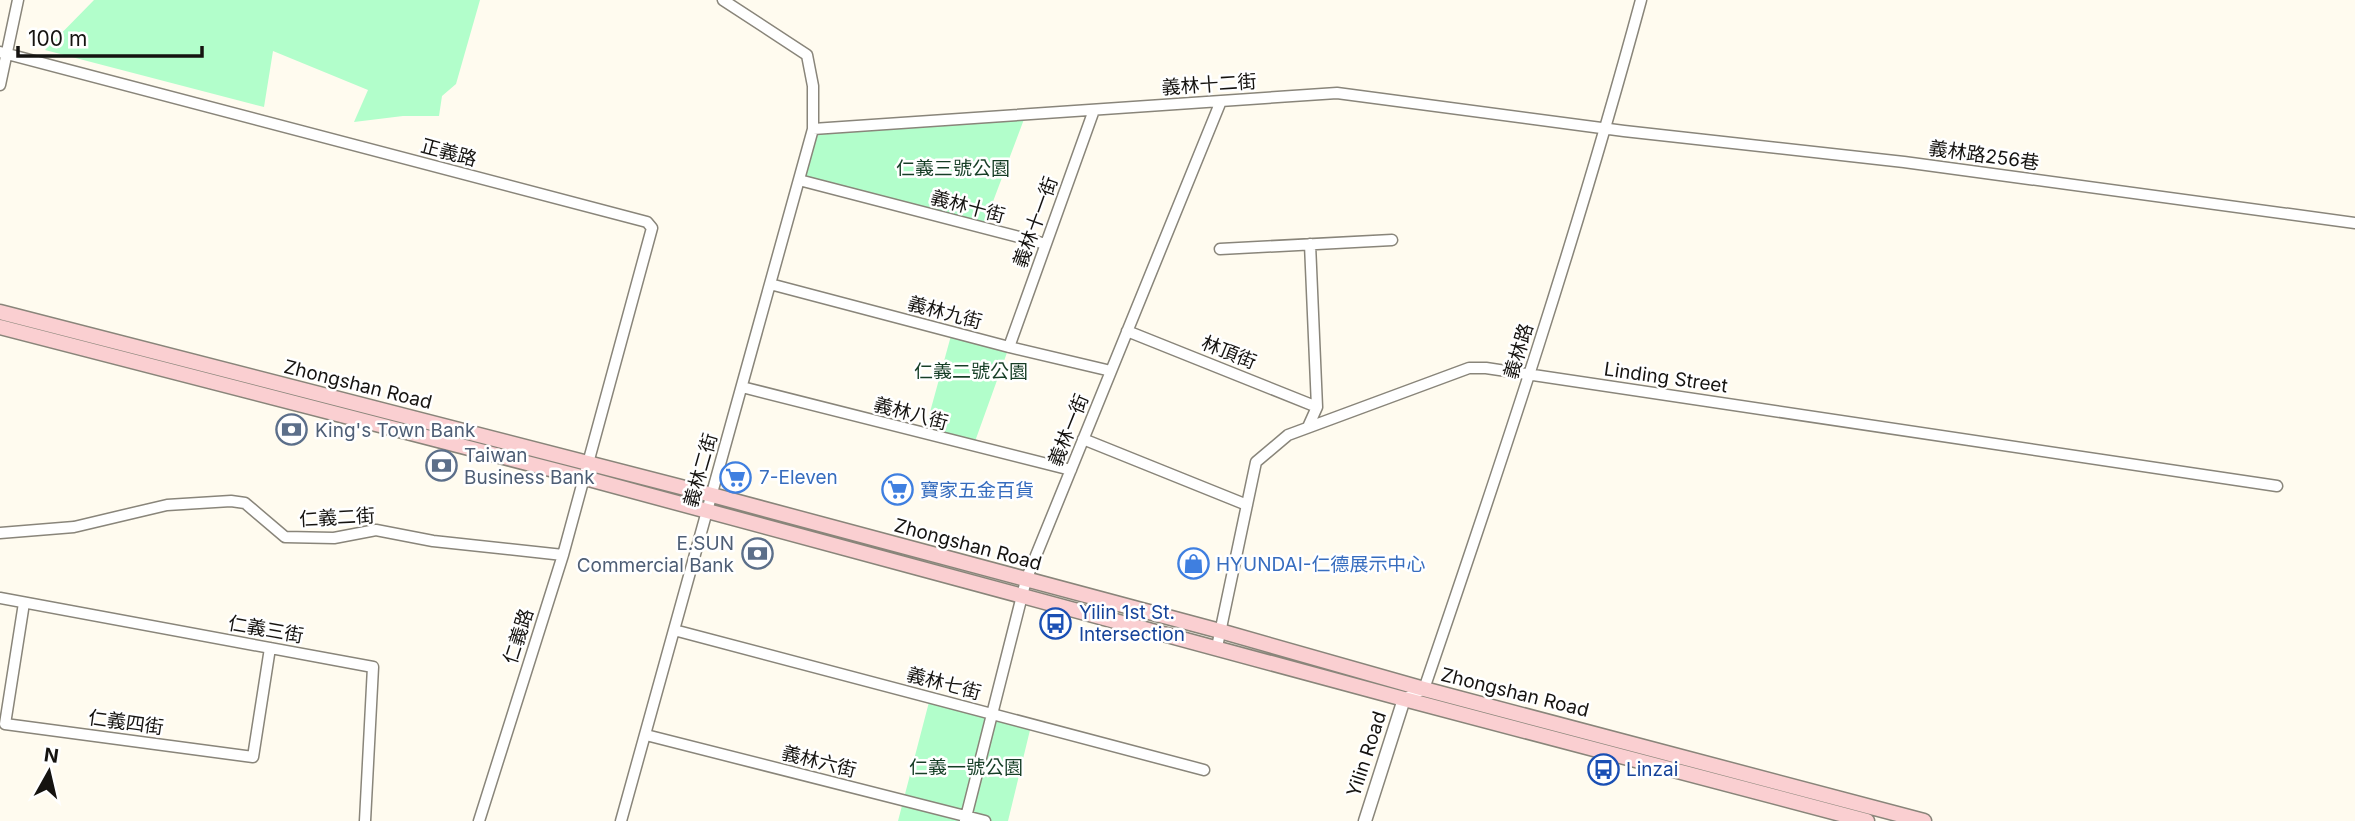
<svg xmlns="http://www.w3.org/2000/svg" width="2355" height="821" font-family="Inter,'Noto Sans TC',sans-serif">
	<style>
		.green { fill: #b2fecb }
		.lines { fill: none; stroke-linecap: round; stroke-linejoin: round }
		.minor-casing { stroke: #89857a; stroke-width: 13 }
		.tertiary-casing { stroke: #89857a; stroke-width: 15 }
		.secondary-casing { stroke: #89857a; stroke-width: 17 }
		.minor { stroke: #fff; stroke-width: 10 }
		.tertiary { stroke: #fff; stroke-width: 12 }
		.secondary { stroke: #facfd1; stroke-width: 14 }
		.labels { text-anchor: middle; stroke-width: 5; stroke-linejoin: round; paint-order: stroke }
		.street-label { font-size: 19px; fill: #151310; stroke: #fff }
		.park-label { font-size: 19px; fill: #163e26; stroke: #fff }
		.service-label { font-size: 19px; fill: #4e5e75; stroke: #fff; text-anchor: start }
		.shop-label { font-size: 19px; fill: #366cbe; stroke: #fff; text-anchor: start }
		.transit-label { font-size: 19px; fill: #164399; stroke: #fff; text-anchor: start }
	</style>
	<rect width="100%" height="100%" fill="#fffbef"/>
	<path class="green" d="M94 0H480L456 84 442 96 439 116H403L354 122 368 90 273 51 264 107 45 50Z
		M1026 114 983 228 799 180 813 129Z
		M952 332 1009 347 973 447 924 434Z
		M929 702 1030 730 1008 821H898Z"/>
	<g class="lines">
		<defs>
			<path id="minor" d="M0 52 647 222 652 228 563 555 479 821
				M0 85 18 0
				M813 129 1337 93 1624 131 1904 162 2355 223
				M799 180 1046 244
				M1220 249 1392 240
				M770 284 1009 347 1111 371
				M1127 331 1317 407
				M1009 347 1094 110
				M742 387 1071 470
				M1308 427 1317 407 1310 244
				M1083 439 1247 505
				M0 533 74 527 167 505 231 501 245 503 285 537 334 538 376 530 433 541 563 555
				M0 598 373 667 365 821
				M24 603 5 724 253 757 270 648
				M674 630 1204 770
				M1217 647 1256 462 1288 435 1469 368H1486L2277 486
				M1404 699 1424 689C1502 461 1578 233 1641 0
				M646 735 985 821
				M621 821 813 129V86L807 55 723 0
				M965 821 1026 580 1221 101"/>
			<path id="tertiary" d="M1365 821 1404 699"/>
			<path id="secondary" d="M0 312 712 495 1220 631 1424 689 1924 821
				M0 327 585 478 1404 699 1867 821"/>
		</defs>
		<use href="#minor" class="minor-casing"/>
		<use href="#tertiary" class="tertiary-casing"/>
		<use href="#secondary" class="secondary-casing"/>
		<use href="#minor" class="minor"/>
		<use href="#tertiary" class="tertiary"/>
		<use href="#secondary" class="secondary"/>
	</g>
	<defs>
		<symbol id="bank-ring" viewBox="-11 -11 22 22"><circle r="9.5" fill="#fff" stroke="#5c6f8a" stroke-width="1.5"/><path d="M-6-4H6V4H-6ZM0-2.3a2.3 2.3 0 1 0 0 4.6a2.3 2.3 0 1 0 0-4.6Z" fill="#5c6f8a"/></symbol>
		<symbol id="supermarket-ring" viewBox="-11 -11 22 22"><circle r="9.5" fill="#fff" stroke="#3f7fe0" stroke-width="1.5"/><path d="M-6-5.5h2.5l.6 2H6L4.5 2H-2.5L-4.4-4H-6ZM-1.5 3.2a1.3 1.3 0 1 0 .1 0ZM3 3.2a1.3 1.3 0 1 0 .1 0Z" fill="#3f7fe0"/></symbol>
		<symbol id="shop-ring" viewBox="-11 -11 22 22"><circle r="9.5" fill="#fff" stroke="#3f7fe0" stroke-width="1.5"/><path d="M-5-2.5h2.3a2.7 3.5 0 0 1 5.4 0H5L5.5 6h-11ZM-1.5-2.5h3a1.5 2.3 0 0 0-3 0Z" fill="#3f7fe0"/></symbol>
		<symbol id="bus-ring" viewBox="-11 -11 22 22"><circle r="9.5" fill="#fff" stroke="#1a4fb4" stroke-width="1.5"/><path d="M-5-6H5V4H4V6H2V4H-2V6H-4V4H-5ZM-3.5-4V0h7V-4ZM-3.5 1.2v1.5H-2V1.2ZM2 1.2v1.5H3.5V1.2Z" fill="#1a4fb4"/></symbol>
	</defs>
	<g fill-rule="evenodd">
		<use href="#bank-ring" x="274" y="412" width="35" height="35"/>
		<use href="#bank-ring" x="424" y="448" width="35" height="35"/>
		<use href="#supermarket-ring" x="718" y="460" width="35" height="35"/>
		<use href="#supermarket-ring" x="880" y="472" width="35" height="35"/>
		<use href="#bank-ring" x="740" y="536" width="35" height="35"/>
		<use href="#shop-ring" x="1176" y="546" width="35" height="35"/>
		<use href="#bus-ring" x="1038" y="606" width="35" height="35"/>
		<use href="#bus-ring" x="1586" y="752" width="35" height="35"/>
	</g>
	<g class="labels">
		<g class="street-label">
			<text transform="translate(1209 84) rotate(-4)" y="7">義林十二街</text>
			<text transform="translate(449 152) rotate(15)" y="7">正義路</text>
			<text transform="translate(1984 155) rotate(8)" y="7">義林路256巷</text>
			<text transform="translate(968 206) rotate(15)" y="7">義林十街</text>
			<text transform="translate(1035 222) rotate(-70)" y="7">義林十一街</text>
			<text transform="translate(945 312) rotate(15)" y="7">義林九街</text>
			<text transform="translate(1518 351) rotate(-73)" y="7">義林路</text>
			<text transform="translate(1229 352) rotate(22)" y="7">林頂街</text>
			<text transform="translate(1666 377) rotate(8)" y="7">Linding Street</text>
			<text transform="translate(358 384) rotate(14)" y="7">Zhongshan Road</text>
			<text transform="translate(911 413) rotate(15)" y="7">義林八街</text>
			<text transform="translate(1068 430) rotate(-68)" y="7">義林一街</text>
			<text transform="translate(700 470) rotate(-74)" y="7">義林二街</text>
			<text transform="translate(337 517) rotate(-3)" y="7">仁義二街</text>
			<text transform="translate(968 544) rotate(15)" y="7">Zhongshan Road</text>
			<text transform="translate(266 629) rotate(10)" y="7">仁義三街</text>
			<text transform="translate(518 636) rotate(-72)" y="7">仁義路</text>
			<text transform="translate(944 683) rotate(15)" y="7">義林七街</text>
			<text transform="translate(1515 692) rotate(14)" y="7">Zhongshan Road</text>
			<text transform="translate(126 722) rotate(8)" y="7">仁義四街</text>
			<text transform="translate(1366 754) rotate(-72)" y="7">Yilin Road</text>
			<text transform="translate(819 761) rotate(14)" y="7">義林六街</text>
		</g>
		<g class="park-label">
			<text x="953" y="175">仁義三號公園</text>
			<text x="971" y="378">仁義二號公園</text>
			<text x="966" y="774">仁義一號公園</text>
		</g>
		<g class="service-label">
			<text x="315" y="437">King's Town Bank</text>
			<text x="464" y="462">Taiwan<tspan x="464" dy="22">Business Bank</tspan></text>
			<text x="734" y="550" text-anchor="end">E.SUN<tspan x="734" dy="22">Commercial Bank</tspan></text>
		</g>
		<g class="shop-label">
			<text x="759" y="484">7-Eleven</text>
			<text x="920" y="497">寶家五金百貨</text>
			<text x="1216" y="571">HYUNDAI-仁德展示中心</text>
		</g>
		<g class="transit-label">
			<text x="1079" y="619">Yilin 1st St.<tspan x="1079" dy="22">Intersection</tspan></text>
			<text x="1626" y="776">Linzai</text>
		</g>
	</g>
	<g transform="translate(49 772) rotate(8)" stroke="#ffffff" stroke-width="5" paint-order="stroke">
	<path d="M0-5L12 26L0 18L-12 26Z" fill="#151310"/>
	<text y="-10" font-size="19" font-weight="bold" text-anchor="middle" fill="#151310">N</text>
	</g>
	<path d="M18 46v10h184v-10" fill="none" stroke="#151310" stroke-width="3.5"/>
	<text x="28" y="46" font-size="21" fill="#151310" stroke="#ffffff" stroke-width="5" paint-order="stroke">100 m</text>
</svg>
